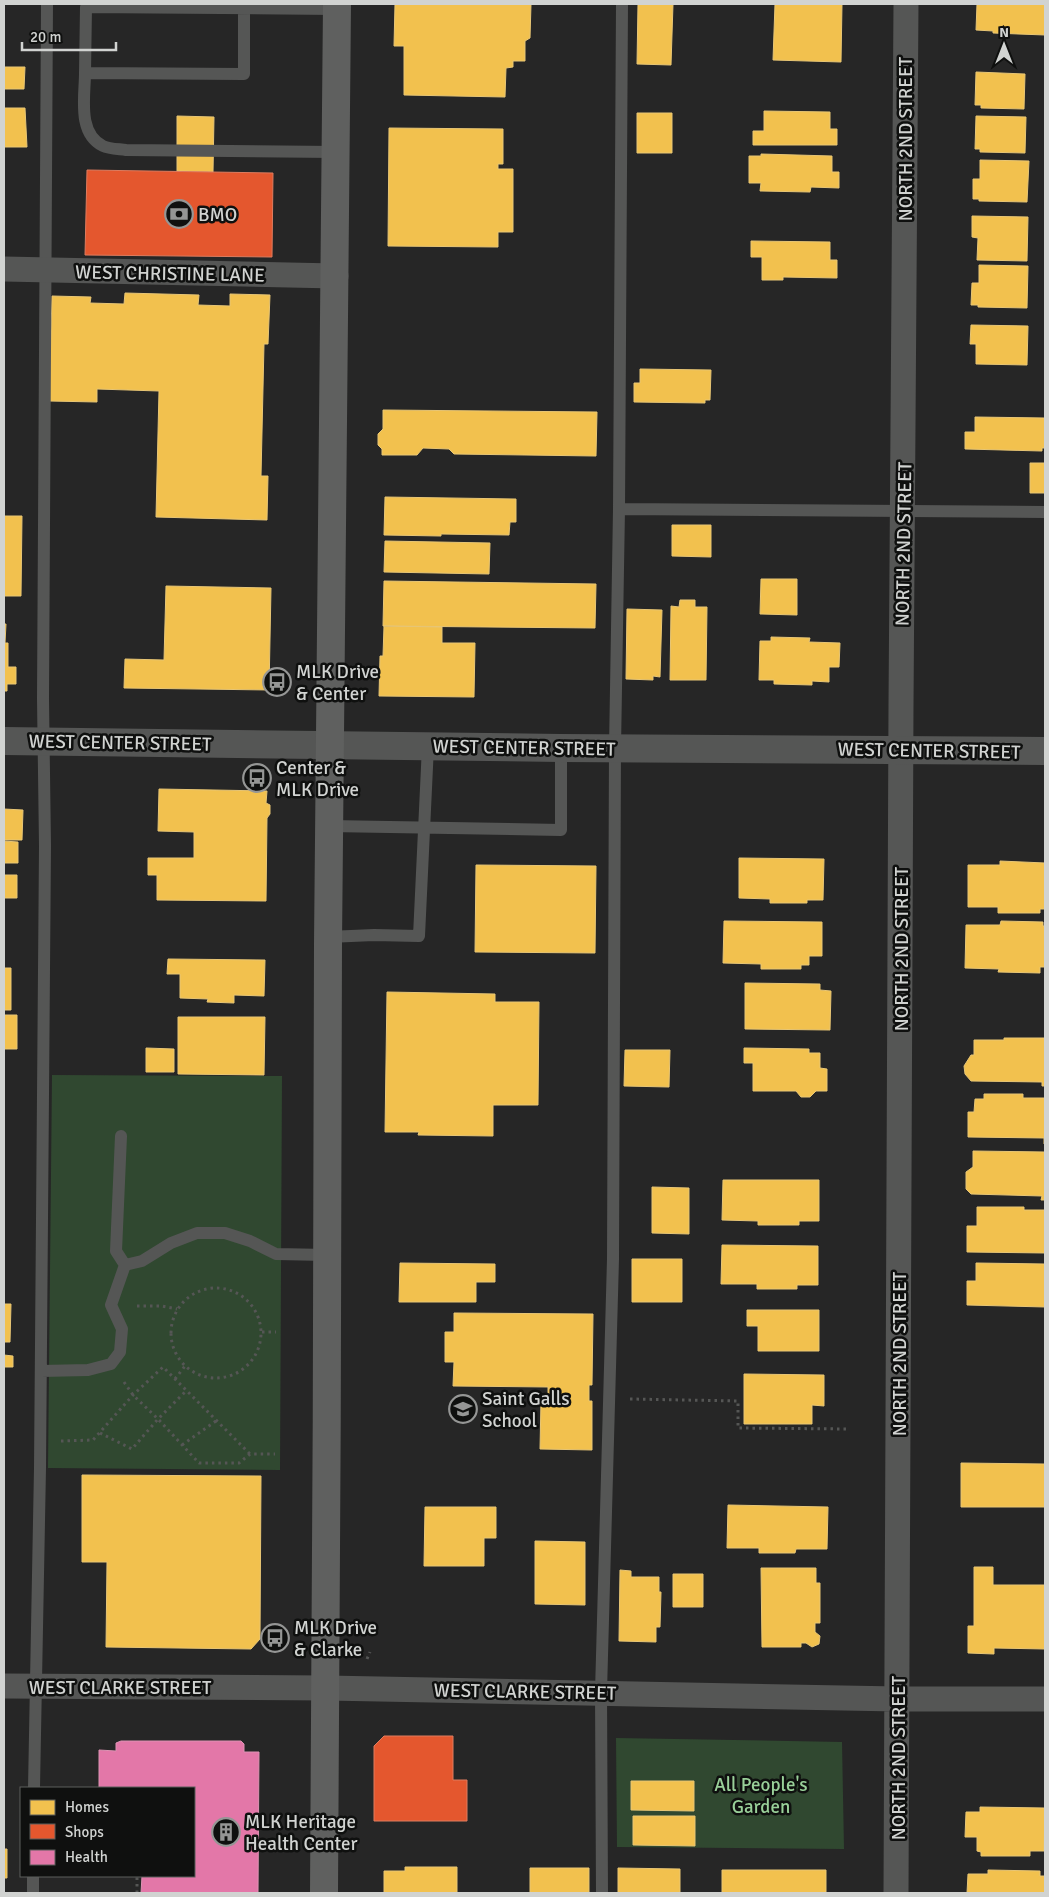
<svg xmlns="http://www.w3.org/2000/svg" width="1049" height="1897" font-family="Signika,sans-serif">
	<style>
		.green { fill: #304830 }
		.homes { fill: #f2c14e; stroke: #e8c675 }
		.shops { fill: #e4572e; stroke: #de7c5f }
		.health { fill: #e377a8; stroke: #de93b4 }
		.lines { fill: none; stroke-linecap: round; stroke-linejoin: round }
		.path { stroke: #555655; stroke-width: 3; stroke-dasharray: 2.5 4; stroke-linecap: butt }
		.service { stroke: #555655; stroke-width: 12 }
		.minor { stroke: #555655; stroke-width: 25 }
		.tertiary { stroke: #555655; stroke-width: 28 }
		.secondary { stroke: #5f605f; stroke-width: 28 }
		.labels { text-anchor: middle; stroke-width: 5; stroke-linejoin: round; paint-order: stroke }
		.street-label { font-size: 19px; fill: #d1d3d1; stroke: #0f100f }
		.poi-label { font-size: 19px; fill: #d1d3d1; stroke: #0f100f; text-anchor: start }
		.park-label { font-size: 19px; fill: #99d099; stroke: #0f100f }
	</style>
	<rect width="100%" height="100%" fill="#262626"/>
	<path class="green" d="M52 1075 282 1076 280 1470 48 1468Z
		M616 1738 842 1742 844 1849 617 1847Z"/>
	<path class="homes" d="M395 4H531L530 38 525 41V61H513V67L506 68 505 97 404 95V46H394Z
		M638 4H673L671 65 637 64Z
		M775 4H842L841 62 773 60Z
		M977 4H1045V35L993 33V31L976 30Z
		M4 67H25L24 89H4Z
		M976 72 1025 74 1024 109 981 108V105H975Z
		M4 108H25L27 147H4Z
		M764 111 830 112V129H837V145H753V131H764Z
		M637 113H672V153H637Z
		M177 116 214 117 213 172 177 171Z
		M976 116 1026 117 1025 153 980 152V149H975Z
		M389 128 503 129V164H498V169H513V232H498V247L388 246Z
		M761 154 832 156V172H839V188L811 187 810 192 760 191 761 183H749V156H761Z
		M980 160 1029 161 1027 202 979 201V199H973V179H980Z
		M972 216 1028 217 1027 261 977 260 978 238 972 237Z
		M751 241 830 242V260H837V278L783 277V280H762V257H751Z
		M979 265 1028 266 1027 308 978 307V305H971L972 283H979Z
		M125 293 199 295 198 305 230 306V294L270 295 268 344H264L261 476H268L267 520 156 517 159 391 97 389V402L49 401 52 296 91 297 90 303 124 304Z
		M971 325 1028 326 1027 365 976 364V344H970Z
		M640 369 711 370 710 400H705V403L634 402V383H640Z
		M383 410 597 412 596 456 454 454 449 449 423 448 417 455H382V449L378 445V434L383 429Z
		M975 417 1045 418V448H1042V451L965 449V432H975Z
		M1030 463H1045V493H1030Z
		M385 497 516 499V522H510L509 535 441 534V536L384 535Z
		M4 516H22L21 596H4Z
		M672 525H711V557L672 556Z
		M385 541 490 543 489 574 384 572Z
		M761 579H797V615L760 614Z
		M384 581 596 584 595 628 383 626Z
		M166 586 271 588 269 690 124 688 125 659 164 660Z
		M680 600H695V607H707L706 680H670L671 606 679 607Z
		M627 609 662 610 660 677 653 676V680L626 679Z
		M4 624H6L5 643H8V667H16V684H7V691H4Z
		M384 626 442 627V643H475L474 697 379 696 380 656H383Z
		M771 637 810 638 809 642 840 643 839 667H829V682L812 681V685L774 684V680H759L760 641H771Z
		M159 789 267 791 266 803 270 805V814L267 818 266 901 157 900V875H148V858H194V832L158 831Z
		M4 809 23 810 22 840H4Z
		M4 841 18 842V863H4Z
		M739 858 824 859 823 900H807V903H770V899L739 898Z
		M1000 861 1045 863V909H1040V913H998V907H968V865H1000Z
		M476 865 596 866 595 953 475 952Z
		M4 875H17V898H4Z
		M724 921 822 922V956H809V965H801V969H761V964L723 963Z
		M1001 921 1043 922V926H1045V967H1040V973L998 972 999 969 965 968 966 925H1000Z
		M168 959 265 960 264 996 234 995V1003L207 1002 208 999 180 998V974H167Z
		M4 968H11V1010H4Z
		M745 983 820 984V990L831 991 830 1030 745 1029Z
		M387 992 495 994V1002H539L538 1105H493V1136L418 1135 419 1132H385Z
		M4 1015H17V1049H4Z
		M178 1017H265L264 1075 178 1074Z
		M1004 1038H1045V1086H1042V1082L971 1081 965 1074 964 1066 971 1055H974V1040H1004Z
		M146 1048 174 1049V1072H146Z
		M744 1048 809 1049V1053H820V1068L827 1069V1091H816L810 1097H801L796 1091H753V1063H744Z
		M625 1050H670L669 1087 624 1086Z
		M984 1094H1023V1098H1045V1144H1044V1138L968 1137V1112H974L975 1099H984Z
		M973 1151 1045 1152V1200H1041L1042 1196 971 1194 966 1189V1172L973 1167Z
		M723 1180H819V1221H799V1225H758V1221L722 1220Z
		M652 1187 689 1188V1234L652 1233Z
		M977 1207H1024V1210H1045V1253L967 1252V1226H977Z
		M722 1245 818 1246V1285H797V1289H757V1284H721Z
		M632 1259H682V1302H632Z
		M400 1263 495 1264V1282H476V1302H399Z
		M976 1263 1045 1264V1312V1307L967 1305V1281H976Z
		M4 1304H11L10 1342H4Z
		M747 1310H819V1351H758V1326H747Z
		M454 1313 593 1314 592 1385H589V1401H592V1450L540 1449 541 1400H548V1387L453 1386 454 1362H445V1332H454Z
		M4 1355 13 1356V1367H4Z
		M744 1374 824 1375V1406L812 1405V1424H744Z
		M961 1463 1045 1464V1507H961Z
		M82 1475 261 1476 260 1639 251 1649 106 1647 107 1562H82Z
		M728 1505 828 1507 827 1549H796L795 1553H759V1548H727Z
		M425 1507H496V1538H484V1566H424Z
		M535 1541 585 1542V1605L535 1604Z
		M974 1567H993V1585H1045V1649L994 1648V1654L968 1653V1626H974Z
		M761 1568H816V1583H820V1623H815V1632L820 1636 819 1644 812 1647 806 1643H801V1647H762Z
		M620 1570 631 1571V1577H659V1592H661L660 1627H656V1642L619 1641Z
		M673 1574H703V1607H673Z
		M631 1781H694V1811L631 1810Z
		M980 1807 1045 1808 1044 1851H1030V1856H981V1852L977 1851V1837H965L966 1812H980Z
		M633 1816H695V1846L633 1845Z
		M4 1849H7V1878H4Z
		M405 1867H457V1893H384V1871H405Z
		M530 1868H589V1893H530Z
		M618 1868 680 1869V1893H618Z
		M722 1870H826V1893H722Z
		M988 1870 1040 1871V1876H1045V1893H967L968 1874H988Z"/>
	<path class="shops" d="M87 170 273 173 272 257 85 255Z
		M384 1736H453V1780H467V1821H374V1746Z"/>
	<path class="health" d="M121 1741H241L244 1744V1752H259L258 1893H141L142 1876H194V1788H99V1750L116 1751V1743Z"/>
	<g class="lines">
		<path class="path" d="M171 1333a45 45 0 1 1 90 0a45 45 0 1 1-90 0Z
			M137 1306H162L177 1309
			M262 1332H276
			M175 1379 185 1366
			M124 1382 133 1395 158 1419 199 1463H239L250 1454H275
			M630 1399 738 1401V1428L847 1429
			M100 1433 132 1449 158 1419 186 1391
			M61 1441 93 1440 133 1395 163 1367 250 1454
			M182 1445 216 1421
			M367 1659 370 1652
			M71 1787V1788
			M137 1893V1876"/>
		<path class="service" d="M244 8V74L85 73 86 7 337 9
			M85 73C85 96 77 133 103 146 109 149 119 149 126 150L336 152
			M619 509 1045 512
			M329 826 561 830V748
			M328 937 374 935 419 936 428 746
			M125 1265 142 1261 171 1243 197 1233H225L250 1241 276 1254 327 1255
			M41 1371 88 1370 111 1364 120 1352 122 1329 111 1305 125 1265 116 1251 121 1136
			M34 1788 40 1468 45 846 43 699 47 4
			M33 1893V1876
			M602 1893 601 1692 613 1259 615 748 619 509 622 4"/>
		<path class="minor" d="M4 269 336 276
			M4 1686 327 1688 898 1699H1045
			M896 1893 901 705 906 4"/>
		<path class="tertiary" d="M4 741 561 748 1045 751"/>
		<path class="secondary" d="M324 1893C328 1577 326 1260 328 944 330 630 336 317 337 4"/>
	</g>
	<defs>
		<symbol id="bank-ring" viewBox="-11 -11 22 22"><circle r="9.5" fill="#0f100f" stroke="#959695" stroke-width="1.5"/><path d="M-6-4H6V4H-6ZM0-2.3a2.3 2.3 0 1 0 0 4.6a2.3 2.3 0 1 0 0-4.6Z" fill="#959695"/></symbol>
		<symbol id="bus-ring" viewBox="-11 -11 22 22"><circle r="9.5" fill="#0f100f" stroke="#959695" stroke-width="1.5"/><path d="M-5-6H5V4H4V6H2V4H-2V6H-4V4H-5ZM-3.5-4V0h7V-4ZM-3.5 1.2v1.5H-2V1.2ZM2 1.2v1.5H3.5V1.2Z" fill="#959695"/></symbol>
		<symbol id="school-ring" viewBox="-11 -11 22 22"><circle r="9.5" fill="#0f100f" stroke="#959695" stroke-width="1.5"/><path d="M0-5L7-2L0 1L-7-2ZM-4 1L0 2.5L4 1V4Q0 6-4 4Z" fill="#959695"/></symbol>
		<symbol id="building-ring" viewBox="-11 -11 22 22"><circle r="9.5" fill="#0f100f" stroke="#959695" stroke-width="1.5"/><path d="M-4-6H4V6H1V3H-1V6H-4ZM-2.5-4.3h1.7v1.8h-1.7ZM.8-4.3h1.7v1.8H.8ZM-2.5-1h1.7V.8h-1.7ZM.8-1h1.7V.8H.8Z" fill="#959695"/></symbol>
	</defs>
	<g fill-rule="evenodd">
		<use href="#bank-ring" x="163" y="198" width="32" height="32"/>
		<use href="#bus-ring" x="261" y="666" width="32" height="32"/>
		<use href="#bus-ring" x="241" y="762" width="32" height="32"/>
		<use href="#school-ring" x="447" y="1393" width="32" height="32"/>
		<use href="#bus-ring" x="259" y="1622" width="32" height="32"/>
		<use href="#building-ring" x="210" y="1816" width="32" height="32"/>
	</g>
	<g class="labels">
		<g class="street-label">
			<text transform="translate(905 139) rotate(-90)" y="7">NORTH 2ND STREET</text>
			<text transform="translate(170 273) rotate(1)" y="7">WEST CHRISTINE LANE</text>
			<text transform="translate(903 544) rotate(-89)" y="7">NORTH 2ND STREET</text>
			<text transform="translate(120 742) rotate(1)" y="7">WEST CENTER STREET</text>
			<text transform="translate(524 747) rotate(1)" y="7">WEST CENTER STREET</text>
			<text transform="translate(929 750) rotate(1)" y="7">WEST CENTER STREET</text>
			<text transform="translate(901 949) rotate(-90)" y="7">NORTH 2ND STREET</text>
			<text transform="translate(899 1354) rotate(-90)" y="7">NORTH 2ND STREET</text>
			<text x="120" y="1694">WEST CLARKE STREET</text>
			<text transform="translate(525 1691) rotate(1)" y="7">WEST CLARKE STREET</text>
			<text transform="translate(898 1758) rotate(-90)" y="7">NORTH 2ND STREET</text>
		</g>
		<g class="poi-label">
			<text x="198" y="221">BMO</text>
			<text x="296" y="678">MLK Drive<tspan x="296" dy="22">&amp; Center</tspan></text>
			<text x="276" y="774">Center &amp;<tspan x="276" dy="22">MLK Drive</tspan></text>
			<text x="482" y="1405">Saint Galls<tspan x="482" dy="22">School</tspan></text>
			<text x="294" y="1634">MLK Drive<tspan x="294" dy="22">&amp; Clarke</tspan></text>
			<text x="245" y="1828">MLK Heritage<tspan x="245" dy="22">Health Center</tspan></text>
		</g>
		<g class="park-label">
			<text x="761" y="1791">All People's<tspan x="761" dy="22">Garden</tspan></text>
		</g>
	</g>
	<rect width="1049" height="1897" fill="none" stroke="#d1d3d1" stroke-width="10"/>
	<rect x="20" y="1787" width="175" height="90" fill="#0f100f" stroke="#5d5e5d"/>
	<rect x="30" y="1800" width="25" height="15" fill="#f2c14e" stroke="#5d5e5d"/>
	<text x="65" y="1812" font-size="15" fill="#d1d3d1">Homes</text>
	<rect x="30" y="1824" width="25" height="15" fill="#e4572e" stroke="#5d5e5d"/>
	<text x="65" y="1837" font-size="15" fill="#d1d3d1">Shops</text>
	<rect x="30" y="1850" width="25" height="15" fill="#e377a8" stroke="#5d5e5d"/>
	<text x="65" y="1862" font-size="15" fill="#d1d3d1">Health</text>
	<g transform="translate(1004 45)" stroke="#0f100f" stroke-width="4" paint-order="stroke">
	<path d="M0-4L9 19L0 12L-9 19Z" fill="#d1d3d1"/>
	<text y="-8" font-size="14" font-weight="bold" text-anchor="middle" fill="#d1d3d1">N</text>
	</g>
	<path d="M22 42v8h94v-8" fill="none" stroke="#d1d3d1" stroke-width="2.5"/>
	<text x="30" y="42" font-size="15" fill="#d1d3d1" stroke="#0f100f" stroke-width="4" paint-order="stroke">20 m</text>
</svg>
